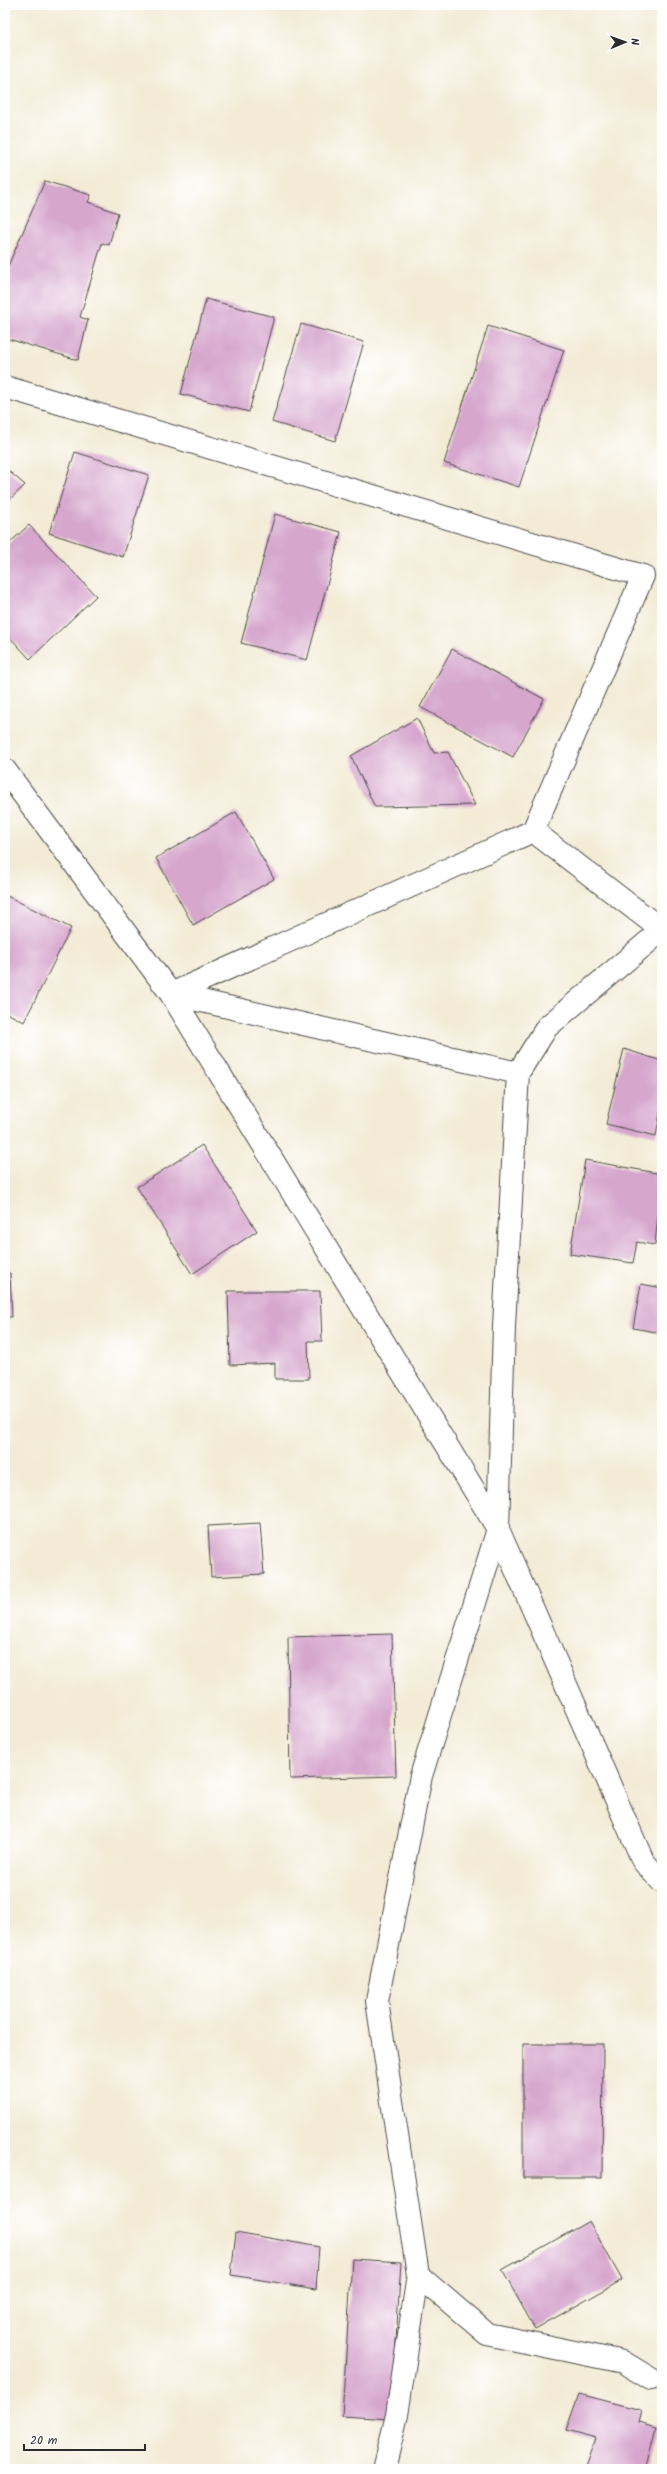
<svg xmlns="http://www.w3.org/2000/svg" width="667" height="2474" font-family="Kalam,sans-serif">
	<style>
		.building { fill: #d6a6cd }
		.lines { fill: none; stroke-linecap: round; stroke-linejoin: round }
		.minor-casing { stroke: #494845; stroke-width: 24 }
		.minor { stroke: #fff; stroke-width: 22 }
	</style>
	<rect width="100%" height="100%" fill="#fff"/>
	<filter id="ink" filterUnits="userSpaceOnUse"><feTurbulence type="fractalNoise" baseFrequency=".025" numOctaves="2"/><feDisplacementMap in="SourceGraphic" scale="8" xChannelSelector="R" yChannelSelector="G"/><feConvolveMatrix kernelMatrix="1 2 1 2 8 2 1 2 1" color-interpolation-filters="sRGB"/></filter>
	<filter id="wash" filterUnits="userSpaceOnUse"><feTurbulence type="fractalNoise" baseFrequency=".012" numOctaves="4" result="noise"/><feDisplacementMap in="SourceGraphic" scale="16" xChannelSelector="R" yChannelSelector="G"/><feGaussianBlur stdDeviation="0.9" result="paint"/><feColorMatrix in="noise" values="0 0 0 0 0 0 0 0 0 0 0 0 0 0 0 0 0 1.4 0 .05"/><feComposite in="paint" operator="in"/></filter>
	<g filter="url(#wash)">
		<rect width="100%" height="100%" fill="#f3ebd6"/>
		<g id="blocks">
			<path class="building" d="M45 181 91 195 88 202 118 213 109 245 102 243 80 317 88 320 78 360 5 338V273Z
				M206 299 274 317 249 412 181 394Z
				M301 324 364 342 335 441 272 422Z
				M488 326 564 350 519 487 444 463Z
				M75 452 149 475 123 557 49 533Z
				M5 468 25 485 5 504Z
				M275 514 341 532 307 660 241 643Z
				M29 525 96 596 30 659 5 632V547Z
				M452 649 544 699 513 757 420 707Z
				M417 718 434 753 448 752 475 805 375 807 351 756Z
				M236 812 274 879 193 925 156 858Z
				M5 895 71 928 24 1022 5 1012Z
				M624 1049 662 1061V1101L656 1136 606 1124Z
				M202 1145 257 1231 192 1274 137 1187Z
				M585 1160 662 1174 655 1245 637 1242 633 1263 570 1254Z
				M5 1273H10L12 1317H5Z
				M641 1284 662 1288V1333L633 1328Z
				M228 1291H320L322 1341H308L309 1379H275V1363L230 1365Z
				M260 1523 264 1574 211 1577 208 1526Z
				M392 1634 396 1776 290 1779 288 1637Z
				M523 2044H603L602 2178H523Z
				M589 2221 622 2280 535 2329 502 2270Z
				M236 2232 319 2247 316 2289 231 2275Z
				M352 2259 401 2262 391 2419 342 2416Z
				M579 2394 641 2410 638 2422 656 2427 645 2469H585L596 2438 566 2430Z"/>
		</g>
	</g>
	<g filter="url(#ink)">
		<use href="#blocks" fill-opacity="0" stroke="#494845" stroke-width="1"/>
		<g class="lines">
			<defs>
				<path id="minor" d="M5 387 643 576 533 831 171 994
					M5 770 171 994 498 1529 643 1861 662 1882
					M533 831 662 930
					M171 994 518 1073
					M418 2275 487 2334 623 2362 651 2379
					M384 2469 397 2415 418 2275 377 2001 421 1776 498 1529 504 1326 518 1073 547 1027 662 930"/>
			</defs>
			<use href="#minor" class="minor-casing"/>
			<use href="#minor" class="minor"/>
		</g>
	</g>
	<rect width="667" height="2474" fill="none" stroke="#fff" stroke-width="20"/>
	<g transform="translate(625 42) rotate(88)" stroke="#ffffff" stroke-width="3" paint-order="stroke">
	<path d="M0-3L7 15L0 10L-7 15Z" fill="#2b2b2b"/>
	<text y="-6" font-size="11" font-weight="bold" text-anchor="middle" fill="#2b2b2b">N</text>
	</g>
	<path d="M24 2444v6h121v-6" fill="none" stroke="#2b2b2b" stroke-width="2"/>
	<text x="30" y="2444" font-size="12" fill="#2b2b2b" stroke="#ffffff" stroke-width="3" paint-order="stroke">20 m</text>
</svg>
